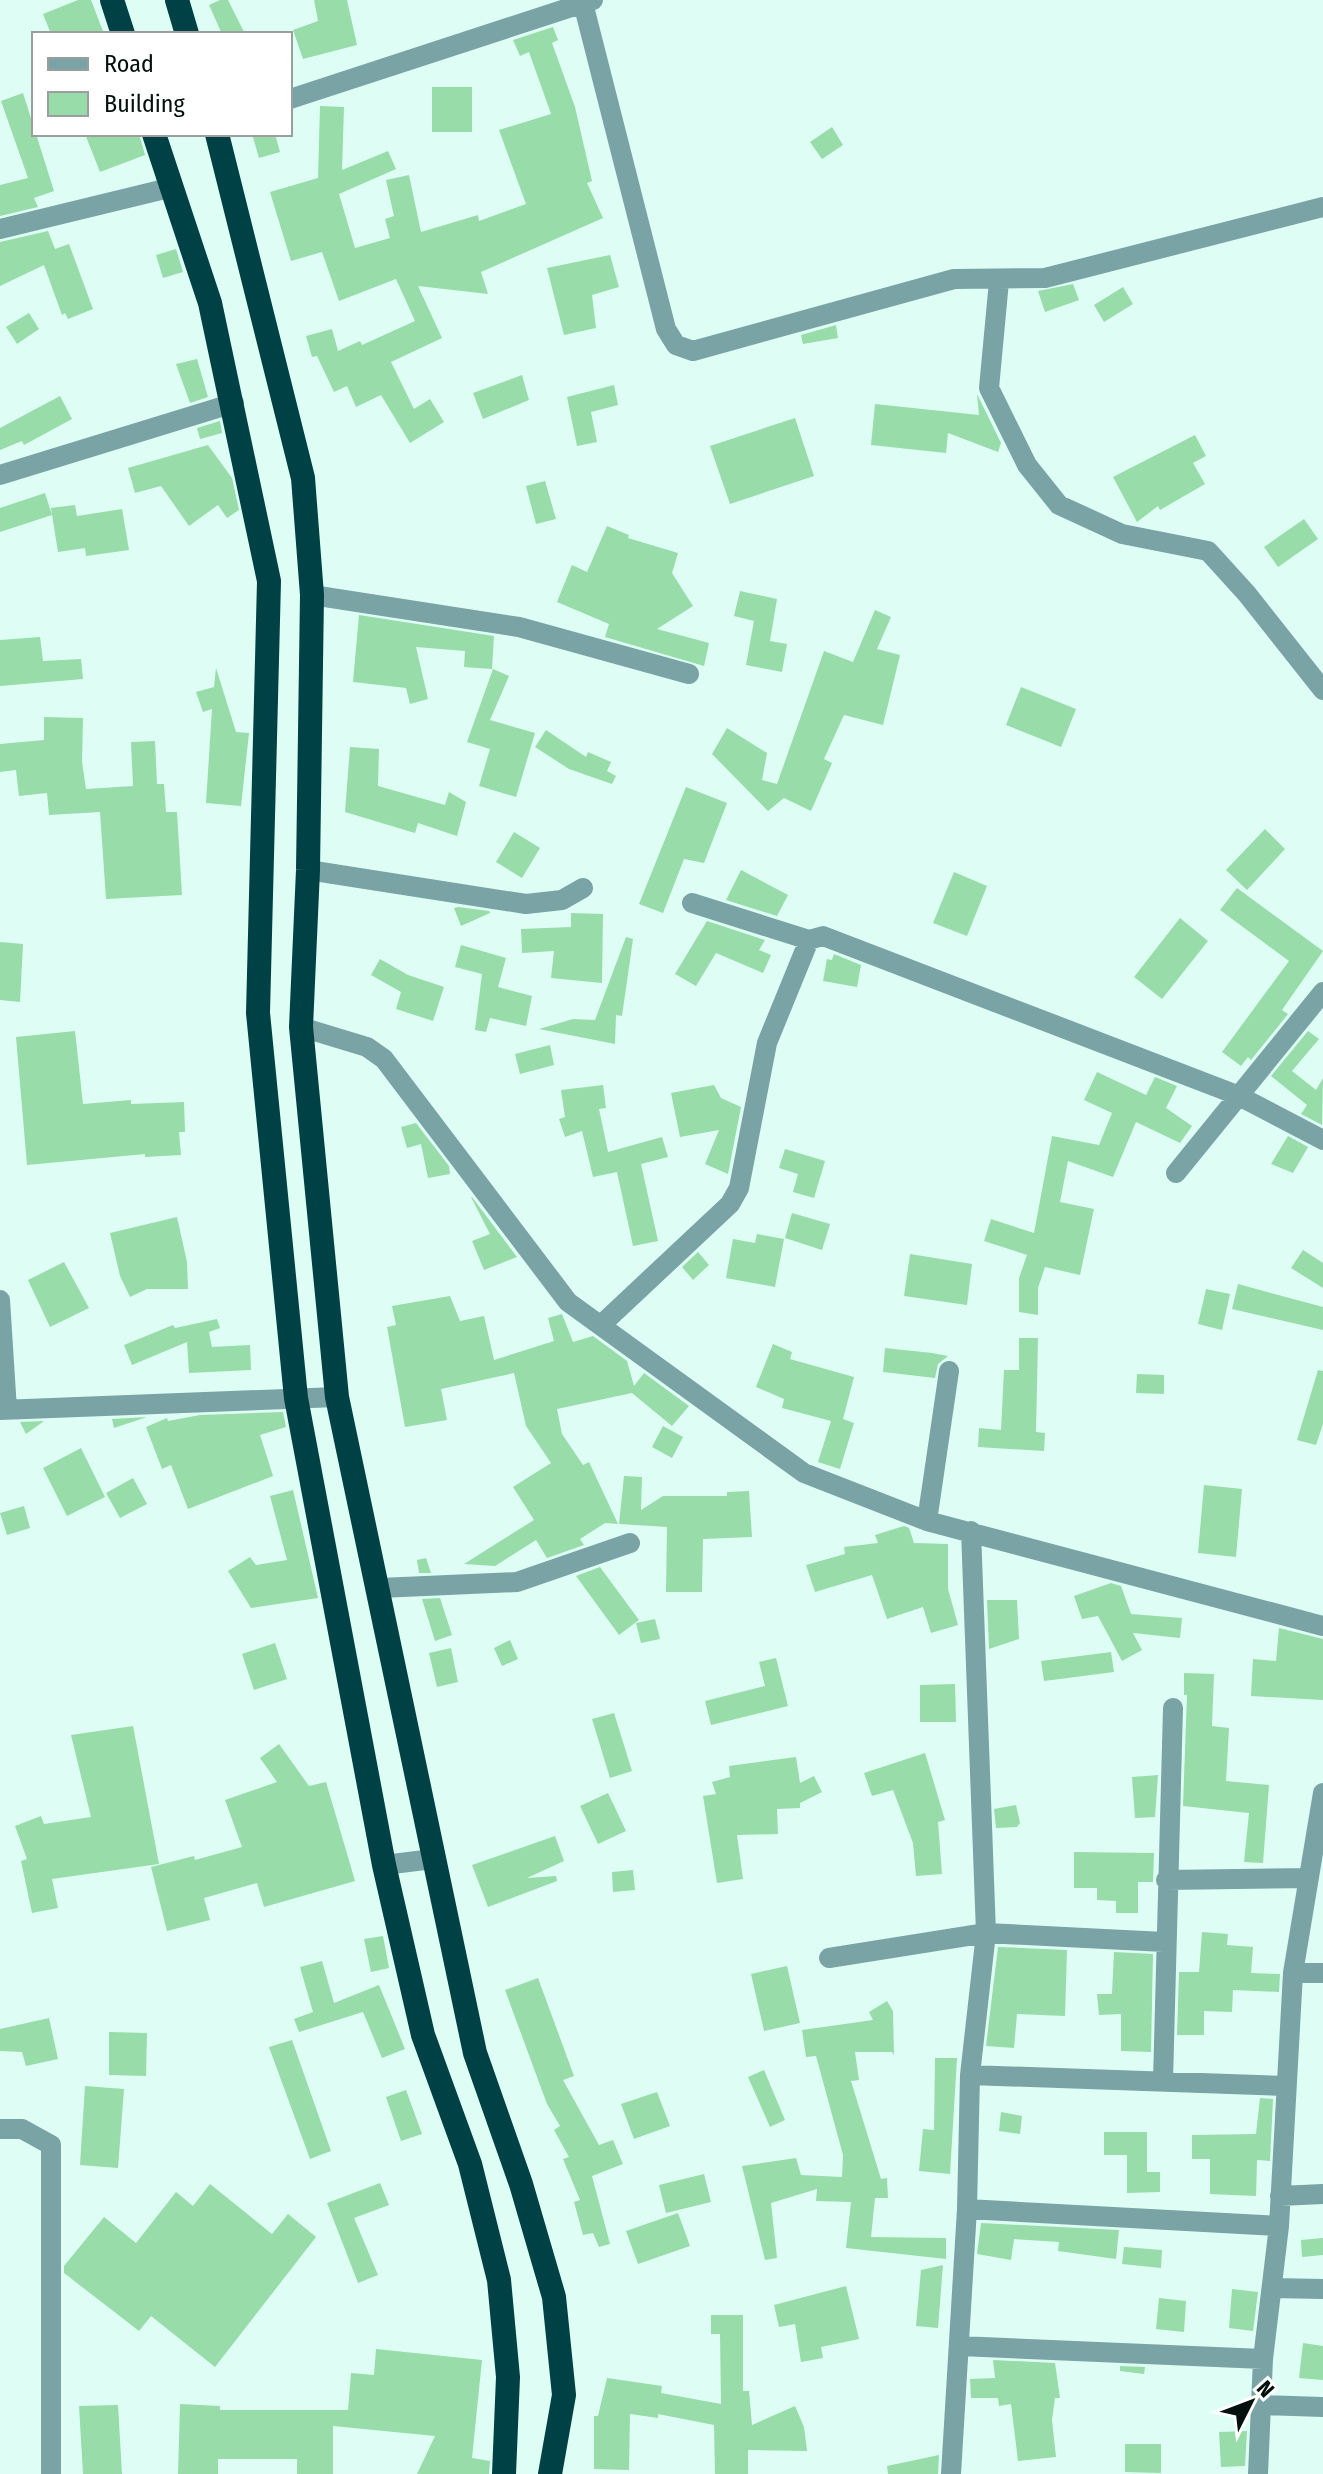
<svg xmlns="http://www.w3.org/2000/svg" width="1323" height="2474" font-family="'Fira Sans Condensed',sans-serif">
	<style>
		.building { fill: #97dca9 }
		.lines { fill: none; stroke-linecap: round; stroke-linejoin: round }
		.street { stroke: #7aa3a6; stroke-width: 20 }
		.highway { stroke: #004145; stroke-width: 24 }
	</style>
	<rect width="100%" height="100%" fill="#defef5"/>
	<path class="building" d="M78 0H91L104 34H51L43 14Z
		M220 0H228L245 34H222L209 5Z
		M314 0H347L357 45 303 59 293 30 318 21Z
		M553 27 558 40 552 43 575 107 592 181 587 183 603 218 481 272 488 294 418 286 442 338 391 362 414 409 430 399 444 422 410 443 381 395 356 407 347 386 334 392 317 356 312 357 306 336 332 329 338 351 360 341 362 345 415 321 396 279 339 301 322 252 291 261 270 192 318 178 320 106 344 107 342 170 388 151 396 169 339 194 355 248 390 238 385 219 394 216 386 180 409 175 421 232 478 215 479 221 526 204 499 130 551 114 529 52 520 56 513 40Z
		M432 87H472V132H432Z
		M23 93 54 191 34 198 38 207 0 216V185L28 178 1 101Z
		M832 127 843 145 822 159 810 142Z
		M85 134H139L145 155 100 172Z
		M252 134H275L280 152 259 158Z
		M48 231 55 249 69 244 93 309 68 319 65 313 62 315 44 265 0 286V242Z
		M176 249 183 272 163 278 156 255Z
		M610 255 619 287 592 295 596 328 564 335 547 268Z
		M1073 284 1079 300 1045 312 1038 291Z
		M1123 287 1133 304 1104 322 1094 305Z
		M29 313 39 329 17 344 6 327Z
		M836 325 838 338 803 344 801 335Z
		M197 359 208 397 190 403 176 364Z
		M522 375 529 400 483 419 473 393Z
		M614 385 618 405 591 412 597 442 577 446 567 397Z
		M977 394 1001 443 998 452 948 433 946 453 871 445 875 404 979 415Z
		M60 396 72 419 24 445 22 441 0 450V428Z
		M795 418 814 476 730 504 710 446Z
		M220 421 222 433 200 439 197 428Z
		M1195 435 1206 456 1193 463 1205 484 1160 510 1158 506 1137 522 1113 477Z
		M208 445 232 478 239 510 227 518 218 505 189 526 161 486 135 493 128 468Z
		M545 481 556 519 536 524 526 486Z
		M45 493 52 515 0 532V508Z
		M75 505 77 516 122 509 129 550 86 556 85 548 58 552 51 508Z
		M1304 519 1318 539 1278 567 1264 547Z
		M607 526 629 535 628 538 678 553 672 573 693 606 657 629 709 643 704 666 605 637 609 624 557 602 572 565 587 572Z
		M740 591 777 599 770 641 787 644 782 672 746 665 754 621 734 616Z
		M875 610 891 617 877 649 900 655 883 725 844 715 824 759 832 763 811 811 784 798 768 811 712 754 727 728 767 753 762 780 777 784 824 651 853 662Z
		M359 615 494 636 492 669 464 667 465 651 416 647 428 699 410 704 406 688 353 682Z
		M40 637 43 661 81 659 83 679 0 686V640Z
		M216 668 236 732 249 733 241 806 206 803 212 709 203 712 196 692 214 687Z
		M493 669 509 676 490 720 535 733 516 797 479 786 490 749 467 742Z
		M1021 687 1076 709 1061 747 1006 725Z
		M44 717 83 718 82 762 86 789 133 786 131 742 155 741 157 784H164L166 812H177L182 895 106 899 100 812 49 815 47 793 19 796 16 770 0 772V744L44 740Z
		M546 730 586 757 588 752 611 762 607 771 616 776 612 784 569 769 535 747Z
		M350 747 379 749 378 786 445 805 449 792 466 802 457 836 418 823 415 833 345 812Z
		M686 787 727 803 704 863 684 859 663 913 639 904Z
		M1265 829 1285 849 1247 890 1226 870Z
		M514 832 540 848 522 878 496 862Z
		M741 870 788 895 777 916 726 900Z
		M954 872 987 886 967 936 933 923Z
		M1237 888 1323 951 1282 1010 1288 1014 1251 1060 1248 1057 1241 1066 1222 1052 1289 961 1220 910Z
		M458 907 489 911 490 913 461 926 454 908Z
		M571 913 603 914 602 983 551 978 554 951 522 953 521 929 571 927Z
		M1180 918 1208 941 1162 999 1134 977Z
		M707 921 765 940 759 950 771 955 763 973 716 953 696 986 675 974Z
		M626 937 633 939 622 1016 616 1015 615 1044 539 1029 573 1019 595 1020Z
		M0 942 23 944 20 1002 0 1000Z
		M461 945 506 958 498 987 532 996 526 1026 490 1018 486 1032 475 1030 482 974 455 967Z
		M834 954 861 965 857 987 823 981 827 959 832 960Z
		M380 959 408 975 444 987 433 1021 396 1009 401 992 371 975Z
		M75 1031 83 1104 131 1100V1104L184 1102 185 1132H179L181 1155 145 1157V1154L27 1165 16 1037Z
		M1308 1031 1319 1039 1292 1071 1316 1090 1323 1078 1322 1125 1301 1114 1307 1105 1271 1076Z
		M550 1045 554 1065 520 1074 515 1054Z
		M1097 1072 1146 1095 1155 1077 1177 1086 1166 1108 1192 1126 1180 1143 1136 1122 1113 1177 1068 1161 1060 1202 1094 1209 1080 1275 1045 1267 1038 1288V1315L1019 1312V1278L1027 1255 984 1241 991 1219 1034 1233 1052 1136 1099 1145 1112 1113 1084 1100Z
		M603 1085 606 1108 599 1109 608 1152 662 1137 668 1157 641 1164 658 1241 633 1246 617 1172 593 1177 582 1131 565 1137 559 1119 565 1117 561 1090Z
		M714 1085 721 1098 741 1107 728 1174 705 1164 719 1130 680 1137 671 1093Z
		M416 1123 449 1166 450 1174 428 1178 421 1144 407 1148 401 1127Z
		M1288 1136 1308 1147 1293 1173 1271 1164Z
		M785 1149 825 1161 814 1198 793 1192 798 1174 779 1168Z
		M471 1197H472L517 1257 484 1270 472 1241 490 1234Z
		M792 1213 830 1224 822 1250 785 1238Z
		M177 1217 187 1262 188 1289H147L130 1297 120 1276 110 1233Z
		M757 1234 784 1239 775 1287 726 1278 733 1239 755 1243Z
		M1303 1250 1323 1263V1288L1291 1268Z
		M698 1252 709 1265 693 1280 682 1267Z
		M910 1254 972 1264 967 1305 904 1296Z
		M64 1262 89 1308 50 1327 28 1280Z
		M1238 1284 1323 1307V1330L1232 1309Z
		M1206 1289 1230 1294 1222 1330 1198 1324Z
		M450 1296 460 1321 484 1316 494 1360 554 1341 548 1318 562 1314 573 1342 593 1336 627 1361 634 1386 644 1373 689 1406 672 1426 632 1393 557 1409 562 1434 583 1465 589 1462 618 1524 605 1523 580 1539 584 1545 547 1558 536 1540 495 1566 464 1564 534 1520 513 1487 551 1463 526 1426 514 1373 441 1389 447 1420 405 1427 387 1327 396 1325 392 1306Z
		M217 1319 220 1328 209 1332 212 1347 250 1345 251 1370 189 1373 187 1342 132 1365 124 1345 173 1325 175 1328Z
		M1019 1338H1038L1036 1432 1045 1433 1044 1451 978 1447 979 1428 1001 1430 1004 1370H1019Z
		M773 1344 792 1352 790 1359 854 1377 843 1419 854 1423 840 1469 818 1462 831 1421 782 1408 784 1399 756 1387Z
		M885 1348 932 1353 948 1356 938 1364 935 1378 883 1372Z
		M1318 1370 1323 1371V1424L1316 1445 1297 1440Z
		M1137 1374 1164 1375V1394L1136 1393Z
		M283 1412 286 1427 260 1435 273 1476 188 1509 171 1465 162 1469 146 1427 167 1418 168 1421 200 1415Z
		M147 1417 114 1428 112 1419Z
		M44 1421 26 1434 20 1422Z
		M663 1426 683 1437 672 1458 652 1447Z
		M81 1448 105 1497 67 1516 43 1468Z
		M624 1476 642 1477 641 1510 663 1496H727V1492L749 1491 752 1537 703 1539 702 1592H666L667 1527 619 1524Z
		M133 1478 147 1504 120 1518 106 1493Z
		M1204 1485 1242 1489 1236 1557 1198 1553Z
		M293 1490 318 1598 251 1608 228 1571 250 1557 256 1565 287 1560 270 1496Z
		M24 1506 30 1528 7 1535 0 1513Z
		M904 1526 909 1528 914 1543 948 1544V1589L958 1625 931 1633 923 1607 887 1619 872 1575 815 1592 806 1565 845 1554 844 1547 878 1543 875 1535Z
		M426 1558 431 1573H419L417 1560Z
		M600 1567 639 1620 619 1635 576 1576Z
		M1111 1583 1121 1586 1131 1614 1182 1618 1180 1638 1133 1633 1142 1650 1122 1661 1098 1616 1082 1619 1074 1596Z
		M440 1598 452 1635 435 1641 422 1599Z
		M987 1600H1017L1019 1639 989 1649Z
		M655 1619 660 1639 641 1643 636 1623Z
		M1279 1628 1323 1639V1700L1251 1696 1253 1659 1276 1661Z
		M510 1640 518 1659 502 1666 494 1648Z
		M275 1643 287 1679 254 1690 242 1654Z
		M451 1648 458 1682 437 1687 429 1653Z
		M1111 1652 1114 1672 1044 1681 1041 1661Z
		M776 1658 788 1706 711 1725 705 1701 765 1686 759 1662Z
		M1184 1673 1214 1674 1212 1726 1229 1728 1226 1781 1269 1785 1263 1863 1244 1862 1249 1813 1183 1806 1187 1695H1184Z
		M955 1684 956 1722H920V1685Z
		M614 1713 632 1771 610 1778 592 1719Z
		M133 1726 159 1864 52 1879 58 1908 32 1913 21 1861 27 1859 15 1826 41 1816 44 1824 91 1817 71 1735Z
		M279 1744 309 1786 326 1782 355 1881 264 1907 257 1883 204 1898 210 1920 167 1931 151 1867 194 1856 195 1860 242 1847 225 1800 277 1782 260 1758Z
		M925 1753 945 1820 938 1822 942 1874 916 1876 913 1843 893 1790 872 1796 864 1773Z
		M796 1757 800 1783 814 1776 822 1792 800 1803V1808L777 1809 778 1834 737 1835 743 1879 717 1883 703 1796 716 1794 712 1782 730 1777 729 1766Z
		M1158 1775 1155 1817 1135 1818 1132 1777Z
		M608 1793 626 1831 598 1844 580 1806Z
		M1016 1805 1020 1823 1017 1827 996 1828 994 1809Z
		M555 1836 564 1861 527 1878 556 1876 557 1881 488 1907 472 1865Z
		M1074 1852 1154 1853 1153 1882H1138V1913H1116V1901L1097 1900V1888H1074Z
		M633 1870 635 1890 613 1892 612 1872Z
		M1202 1932 1228 1934 1227 1945 1253 1947 1251 1973 1280 1974 1279 1992 1233 1990 1232 2012 1204 2011V2035H1177L1179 1972H1199Z
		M383 1936 389 1968 371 1972 364 1939Z
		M998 1947 1067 1950 1065 2016 1017 2014 1014 2048 986 2046Z
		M1114 1952 1153 1954 1151 2052 1121 2051V2014L1099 2015 1097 1994H1112Z
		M322 1961 334 2003 379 1985 405 2049 382 2058 363 2012 299 2032 294 2019 313 2012 300 1967Z
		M787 1966 800 2023 764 2031 751 1974Z
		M538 1978 574 2076 563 2080 599 2145 613 2140 623 2164 592 2176 610 2244 599 2247 593 2233 583 2235 574 2202 580 2200 563 2159 569 2157 554 2130 560 2126 547 2104 505 1990Z
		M887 2001 893 2011 894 2055 892 2052H855L859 2080 851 2081 881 2179 887 2178 888 2198H875L871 2237 946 2238V2259L846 2248 851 2202 816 2201 817 2189 771 2203 777 2258 765 2260 742 2166 796 2158 801 2175 842 2177 843 2155 816 2056 806 2057 802 2030 873 2020 869 2012Z
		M49 2018 58 2059 26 2066 22 2052 0 2051V2029Z
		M109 2032 147 2033 146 2076 109 2075Z
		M292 2040 331 2151 310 2159 269 2047Z
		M935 2058H957L950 2174 919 2171 923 2129 934 2130Z
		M764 2070 785 2120 770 2127 748 2077Z
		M85 2086 124 2089 118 2168 80 2165Z
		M406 2090 422 2134 401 2141 386 2097Z
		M657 2092 670 2126 634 2139 621 2104Z
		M1260 2098 1273 2099 1270 2161 1257 2160 1256 2196 1210 2194V2159H1192V2135L1256 2134Z
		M1001 2112 1022 2116 1020 2134 999 2131Z
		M1104 2132H1147V2172H1160V2192L1127 2193V2155H1104Z
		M704 2174 711 2202 666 2213 659 2185Z
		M380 2183 389 2205 354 2218 378 2275 358 2283 327 2203Z
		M210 2184 272 2234 288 2214 316 2237 215 2367 151 2316 139 2331 64 2273V2266L104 2217 136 2243 176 2192 193 2206Z
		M678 2213 690 2246 638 2264 626 2231Z
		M981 2223 1119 2230 1116 2259 1058 2251 1059 2242 1014 2239 1011 2260 977 2254Z
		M1323 2238V2255L1302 2257 1301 2240Z
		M1124 2247 1162 2250 1161 2268 1122 2264Z
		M943 2265 938 2328 916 2326 921 2270Z
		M846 2286 859 2339 821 2347 823 2358 801 2362 795 2324 779 2327 774 2305Z
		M1232 2289 1258 2292 1253 2331 1229 2328Z
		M1159 2298 1186 2301 1184 2332 1156 2329Z
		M711 2315H743V2391H749L752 2425 795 2406 804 2427 807 2451 748 2450V2474H715L714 2425 658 2414V2418L630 2414 629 2470 594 2469V2416H598L607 2378 662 2386 661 2393 721 2404 720 2334H711Z
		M1303 2343 1323 2346V2380L1299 2378Z
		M376 2349 482 2360 472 2458 490 2461 489 2474H417L435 2436 333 2426V2474H297V2459H218V2474H178L180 2404 220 2406V2410H348L351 2373 374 2375Z
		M993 2360 1055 2363 1060 2398H1055L1052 2420 1056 2457 1018 2461 1011 2404 999 2406 998 2398H971L970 2379 995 2378Z
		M1120 2366 1145 2367 1144 2374 1120 2371Z
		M118 2405 122 2474H83L79 2406Z
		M1247 2431 1245 2466 1221 2467 1219 2432Z
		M1125 2444H1161V2473L1125 2472Z
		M939 2455 938 2474H888L887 2466Z"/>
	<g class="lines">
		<path class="street" d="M583 3 666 329 676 345 693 351 954 279 1045 278 1323 207
			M290 99 593 0
			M0 229 169 188
			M999 281 989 388 1027 465 1059 505 1122 534 1208 551 1247 594 1323 690
			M0 475 234 403
			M312 595 519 627 689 674
			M308 870 526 904 562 900 583 888
			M692 903 809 940 823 936 1237 1095 1323 1140
			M301 1027 367 1047 384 1059 568 1302 804 1473 927 1521 1323 1626
			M1176 1173 1323 992
			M0 1300 7 1410
			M601 1325 730 1204 739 1188 767 1043 809 940
			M0 1410 337 1397
			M927 1521 949 1371
			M380 1588 517 1582 630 1543
			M384 1865 433 1859
			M1166 1880 1309 1878
			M829 1958 986 1933 1164 1942
			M1293 1973H1323
			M970 2075 1286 2086
			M1163 2081 1173 1708
			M0 2129H22L51 2145V2474
			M1280 2196 1323 2194
			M967 2209 1279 2226
			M1272 2288 1323 2289
			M960 2346 1263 2359
			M1261 2405 1323 2407
			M951 2474 967 2209 970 2075 986 1933 971 1531
			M1258 2474 1263 2359 1279 2226 1293 1973 1323 1793"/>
		<path class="highway" d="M112 0 123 34
			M177 0 187 34
			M154 134 210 303 269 581 258 1013 296 1398 384 1865 423 2035 470 2164 499 2280 508 2377 504 2474
			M217 134 303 478 312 595 308 870 301 1027 337 1397 475 2053 521 2184 554 2297 564 2395 550 2474"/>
	</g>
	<rect x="32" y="32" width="260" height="104" fill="#ffffff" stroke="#9a9f9e" stroke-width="2"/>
	<rect x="48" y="58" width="40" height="12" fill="#7aa3a6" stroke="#9a9f9e" stroke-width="2"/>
	<text x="104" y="72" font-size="24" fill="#03100d">Road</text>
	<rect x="48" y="92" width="40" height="24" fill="#97dca9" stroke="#9a9f9e" stroke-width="2"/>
	<text x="104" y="112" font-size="24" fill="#03100d">Building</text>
	<g transform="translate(1251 2402) rotate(48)" stroke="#ffffff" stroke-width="6" paint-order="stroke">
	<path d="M0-6L14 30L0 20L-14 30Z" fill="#03100d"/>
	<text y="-12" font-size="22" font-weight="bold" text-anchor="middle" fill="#03100d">N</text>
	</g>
</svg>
